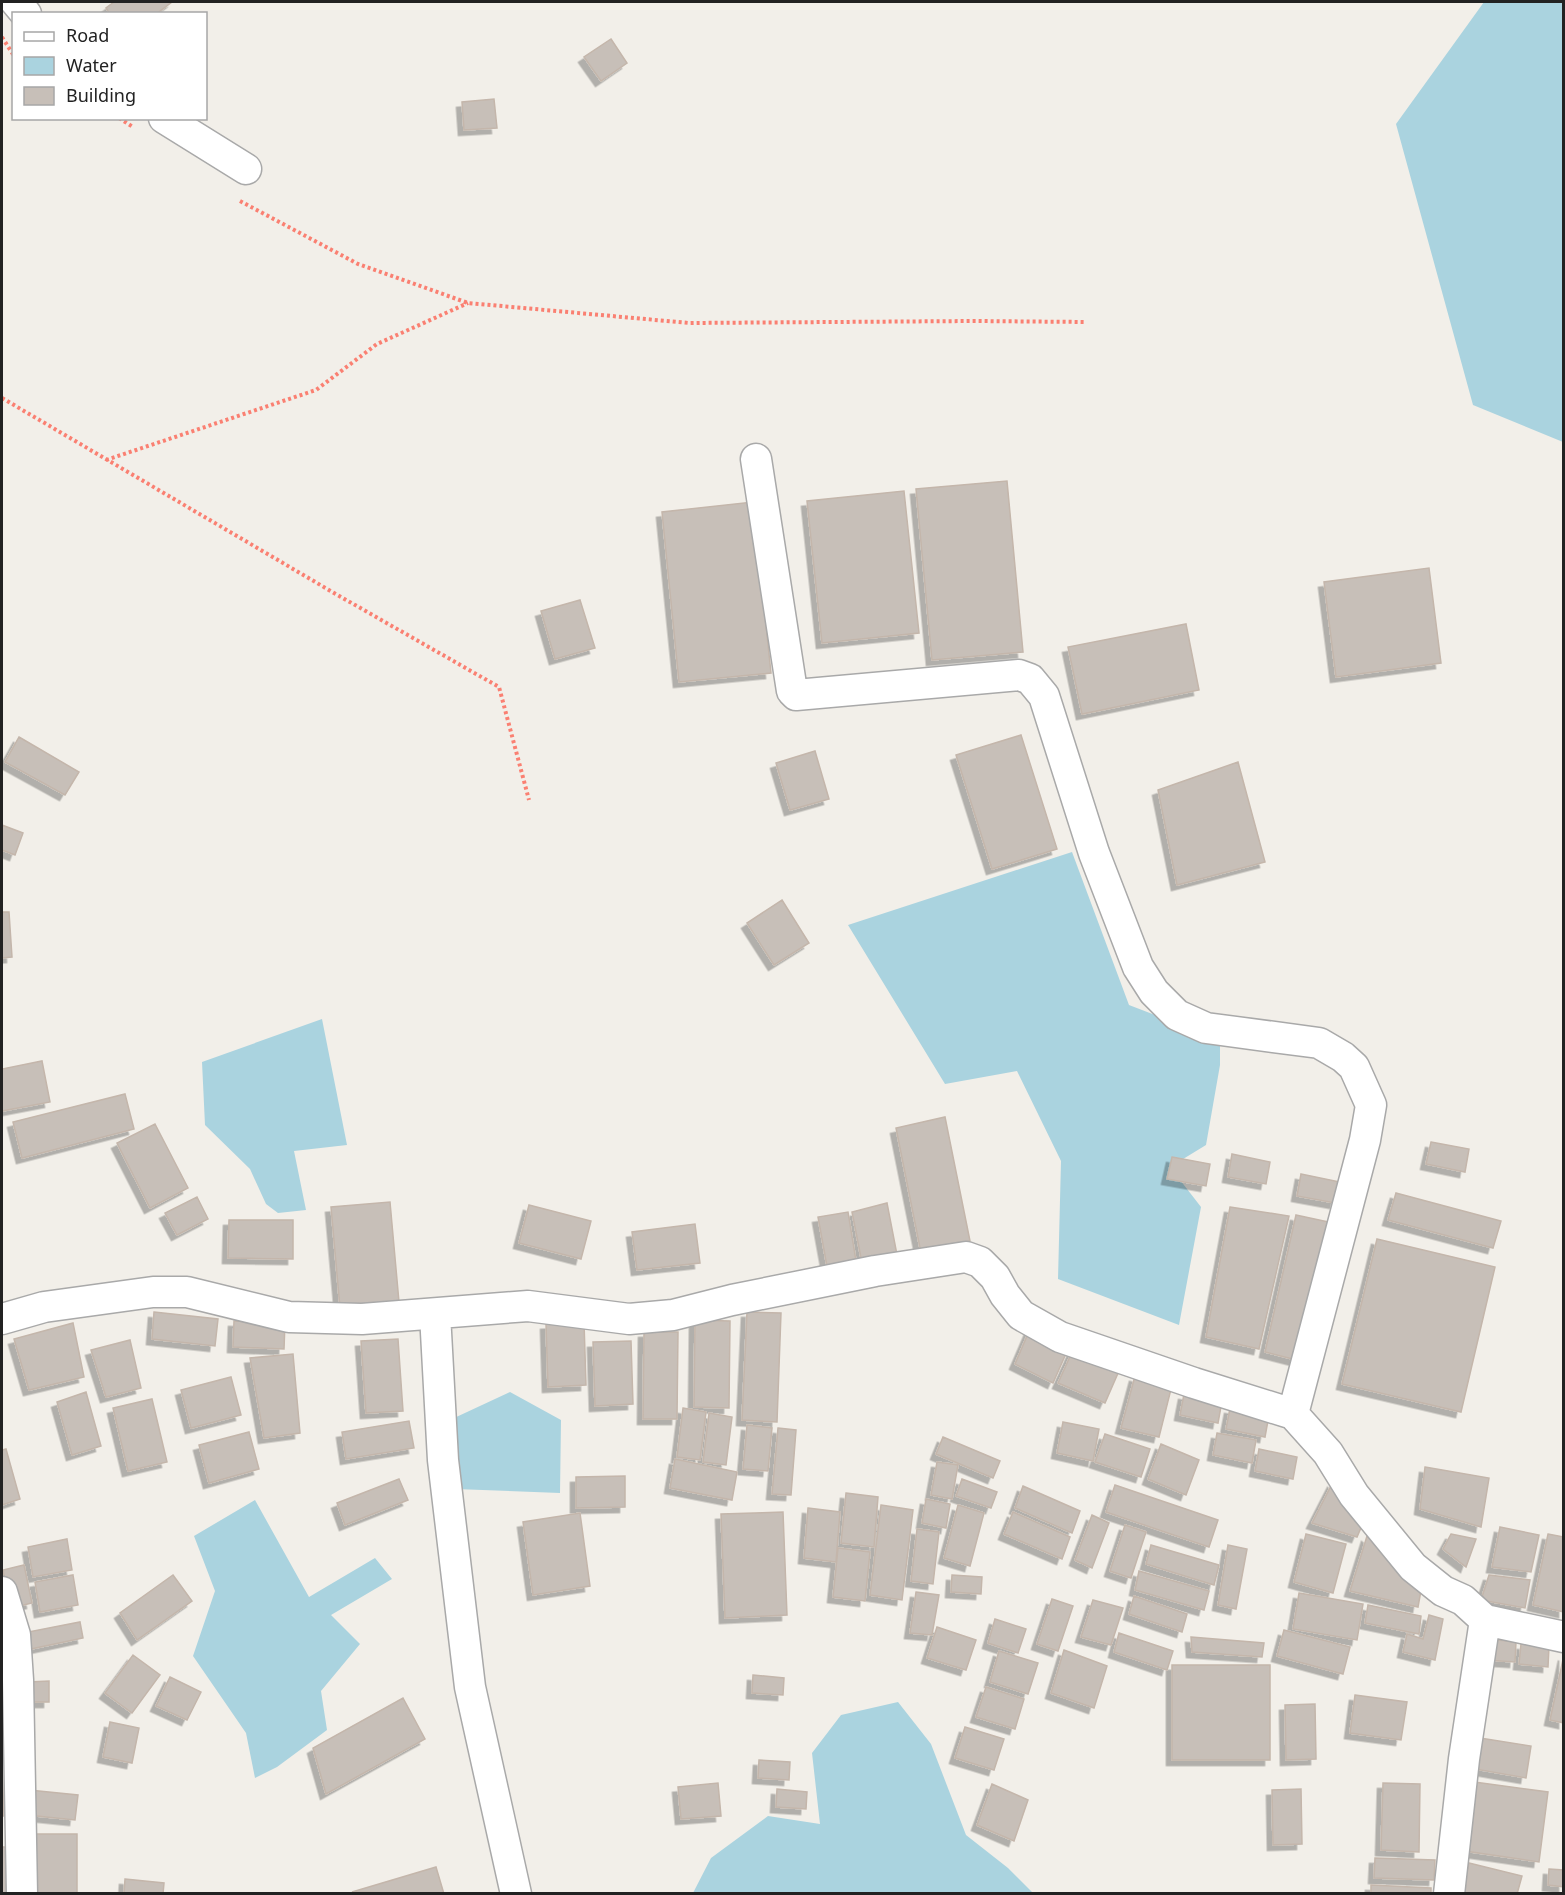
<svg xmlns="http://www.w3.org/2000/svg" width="1565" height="1895" font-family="'Noto Sans',sans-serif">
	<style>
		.water { fill: #aad3df }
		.building { fill: #c7bfb8; stroke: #c4b6ab; stroke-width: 1.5; filter: url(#shadow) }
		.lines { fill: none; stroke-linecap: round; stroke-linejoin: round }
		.minor-casing { stroke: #a9a9a9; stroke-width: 33 }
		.path { stroke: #fa8072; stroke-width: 4; stroke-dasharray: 3 3; stroke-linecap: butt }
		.minor { stroke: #fff; stroke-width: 30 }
	</style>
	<defs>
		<filter id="shadow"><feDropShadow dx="-5.5" dy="5.5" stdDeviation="0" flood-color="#0004"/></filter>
	</defs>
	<rect width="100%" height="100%" fill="#f2efe9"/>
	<path class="water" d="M1484 2H1563V442L1473 405 1396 124Z
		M1072 852 1129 1005 1220 1040V1065L1206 1145 1170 1167 1201 1207 1179 1325 1058 1279 1061 1161 1017 1071 945 1084 848 925Z
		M322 1019 347 1145 294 1151 306 1210 278 1213 266 1204 250 1169 205 1125 202 1062Z
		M510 1392 561 1420 560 1493 455 1489 452 1419Z
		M255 1500 309 1597 375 1558 392 1579 331 1615 360 1644 321 1691 327 1730 277 1767 255 1778 246 1733 193 1656 215 1591 194 1536Z
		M898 1702 931 1744 966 1835 1008 1868 1033 1893H693L711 1858 768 1816 820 1824 812 1753 841 1715Z"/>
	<path class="building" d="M114 2H172L156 14H110L106 8Z
		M611 39 627 63 601 81 584 57Z
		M494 99 497 128 464 130 462 102Z
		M1007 481 1023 652 932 660 916 489Z
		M904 491 919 633 822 643 807 501Z
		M753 502 771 673 679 682 662 512Z
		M1429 568 1441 663 1336 677 1324 582Z
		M580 600 595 648 555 659 541 611Z
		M1186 624 1199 690 1082 714 1068 647Z
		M1021 735 1057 849 992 869 956 755Z
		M19 737 79 772 65 795 5 762Z
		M815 751 829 799 790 810 776 763Z
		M1238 762 1265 862 1177 885 1158 790Z
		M2 825 23 833 15 855 2 850Z
		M782 900 809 943 774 965 747 923Z
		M2 912H9L12 957 2 958Z
		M42 1061 50 1102 2 1111V1069Z
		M125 1094 134 1129 22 1158 13 1122Z
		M945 1117 970 1241 921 1253 896 1128Z
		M155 1124 188 1188 150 1208 117 1143Z
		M1431 1142 1469 1149 1465 1172 1426 1164Z
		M1232 1154 1270 1162 1266 1184 1228 1177Z
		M1172 1157 1210 1164 1206 1186 1167 1179Z
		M1301 1174 1340 1182 1335 1203 1297 1196Z
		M1396 1193 1501 1221 1493 1248 1388 1220Z
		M197 1197 208 1219 177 1235 165 1213Z
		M390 1202 399 1302 340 1308 331 1207Z
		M887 1203 898 1260 863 1268 852 1212Z
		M529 1205 591 1221 581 1259 519 1243Z
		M1230 1207 1289 1216 1259 1349 1206 1337Z
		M848 1212 857 1267 828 1272 818 1217Z
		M1296 1215 1352 1227 1320 1366 1265 1352Z
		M229 1220H293V1259L228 1258Z
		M695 1224 700 1263 637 1270 632 1232Z
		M1377 1239 1495 1267 1461 1412 1342 1384Z
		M154 1312 218 1319 215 1346 152 1339Z
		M747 1312 781 1313 777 1422 742 1420Z
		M695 1320 730 1321 729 1408 694 1407Z
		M234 1321 285 1323 284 1349 233 1347Z
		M584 1322 586 1385 548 1387 546 1324Z
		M73 1323 84 1377 29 1390 14 1339Z
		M1030 1329 1068 1349 1053 1383 1015 1364Z
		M644 1332H678L677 1419H643Z
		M398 1339 403 1411 366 1413 361 1341Z
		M130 1340 141 1388 106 1397 91 1350Z
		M631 1341 633 1404 595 1406 593 1342Z
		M1073 1350 1119 1371 1105 1403 1058 1383Z
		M293 1354 300 1433 264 1438 250 1358Z
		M1135 1376 1172 1385 1159 1437 1121 1428Z
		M231 1377 241 1415 191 1428 181 1390Z
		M86 1392 101 1446 72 1455 57 1402Z
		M1184 1394 1222 1401 1218 1423 1180 1415Z
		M152 1399 167 1462 128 1471 113 1408Z
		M683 1408 706 1412 700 1460 677 1457Z
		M1230 1408 1269 1415 1265 1437 1226 1429Z
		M709 1413 732 1417 726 1465 703 1462Z
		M409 1421 414 1448 346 1459 342 1432Z
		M1063 1422 1099 1429 1093 1461 1057 1453Z
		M747 1425 772 1428 768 1471 743 1469Z
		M778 1428 796 1430 791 1495 772 1494Z
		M249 1432 259 1469 209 1483 199 1445Z
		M1217 1433 1256 1440 1252 1463 1213 1455Z
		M1105 1434 1150 1449 1141 1477 1095 1462Z
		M943 1437 1000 1461 993 1478 936 1454Z
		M1161 1444 1199 1460 1186 1495 1148 1479Z
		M6 1449 20 1499 2 1505V1450Z
		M1259 1449 1297 1457 1293 1479 1255 1471Z
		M675 1459 737 1472 732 1500 670 1488Z
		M937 1462 958 1465 952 1499 931 1495Z
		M1425 1467 1489 1478 1481 1527 1420 1509Z
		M625 1476V1507L576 1508V1477Z
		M399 1479 408 1500 345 1525 337 1503Z
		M962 1479 997 1492 991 1508 956 1496Z
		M1333 1482 1363 1523 1357 1537 1312 1523Z
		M1115 1485 1218 1520 1209 1547 1106 1512Z
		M1023 1486 1080 1511 1072 1533 1015 1508Z
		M846 1493 878 1497 874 1547 841 1543Z
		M926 1499 950 1504 946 1528 922 1523Z
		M881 1505 913 1510 902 1600 870 1595Z
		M958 1505 984 1513 970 1566 944 1558Z
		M808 1508 840 1512 836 1562 804 1558Z
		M783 1512 787 1615 725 1618 721 1514Z
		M1013 1512 1070 1537 1062 1559 1004 1534Z
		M580 1513 590 1586 533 1595 523 1522Z
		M1092 1515 1109 1523 1092 1568 1075 1560Z
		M1125 1525 1146 1532 1131 1578 1110 1571Z
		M1500 1527 1539 1535 1531 1572 1492 1567Z
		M917 1529 939 1532 933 1584 911 1581Z
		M1306 1534 1346 1544 1333 1593 1294 1582Z
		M1451 1534 1476 1539 1466 1567 1443 1549Z
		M1548 1534 1564 1537V1612L1533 1605Z
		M1367 1536 1422 1585 1418 1607 1350 1591Z
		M67 1539 72 1570 33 1577 28 1547Z
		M1151 1545 1219 1565 1214 1585 1146 1564Z
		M1228 1545 1247 1549 1236 1609 1218 1605Z
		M838 1548 870 1552 865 1601 833 1597Z
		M24 1565 32 1603 11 1608 3 1570Z
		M1139 1571 1209 1591 1204 1610 1135 1590Z
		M73 1575 78 1605 40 1612 35 1582Z
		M173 1575 192 1601 137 1640 120 1613Z
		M952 1575 982 1577 981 1594 951 1592Z
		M1489 1575 1530 1580 1525 1608 1481 1600Z
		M916 1592 939 1595 932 1635 910 1633Z
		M1299 1593 1363 1604 1357 1640 1293 1629Z
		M1134 1596 1187 1614 1182 1632 1129 1614Z
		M1052 1599 1073 1606 1058 1651 1037 1644Z
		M1093 1600 1123 1608 1111 1645 1081 1637Z
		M1368 1605 1421 1616 1419 1634 1365 1623Z
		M1429 1615 1443 1619 1435 1660 1403 1652 1407 1634 1423 1639Z
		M995 1619 1026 1629 1018 1653 988 1643Z
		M80 1622 83 1638 26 1650 23 1633Z
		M937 1627 976 1640 966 1670 927 1658Z
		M1284 1630 1350 1647 1343 1674 1277 1656Z
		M1119 1633 1173 1651 1167 1670 1114 1652Z
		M1191 1637 1264 1643 1262 1657 1192 1652Z
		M1488 1639 1516 1642 1515 1662 1486 1660Z
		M1521 1644 1549 1646 1548 1667 1519 1664Z
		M1064 1650 1107 1666 1094 1708 1051 1693Z
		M999 1651 1038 1663 1028 1694 990 1682Z
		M133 1655 160 1675 132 1713 105 1693Z
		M1564 1655V1723L1550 1720Z
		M1172 1665H1270V1760H1172Z
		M753 1675 784 1678 783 1695 752 1693Z
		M170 1677 201 1692 187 1720 156 1706Z
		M49 1681V1702H28V1682Z
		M986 1687 1024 1699 1015 1729 976 1717Z
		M1355 1695 1407 1702 1401 1740 1350 1733Z
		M403 1698 425 1739 326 1794 313 1748Z
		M1315 1704 1316 1759 1286 1760 1285 1705Z
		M110 1722 139 1728 132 1763 103 1757Z
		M965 1727 1004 1739 994 1770 955 1758Z
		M1480 1738 1531 1746 1526 1778 1475 1769Z
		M759 1760 790 1762 789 1780 758 1778Z
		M2 1763 4 1816H2Z
		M1467 1781 1548 1792 1539 1862 1458 1850Z
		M718 1783 721 1816 681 1819 678 1787Z
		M1383 1783 1420 1784 1419 1852 1381 1850Z
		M992 1784 1028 1800 1014 1841 977 1825Z
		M777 1789 807 1792 806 1809 776 1807Z
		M1301 1789 1302 1844 1273 1845 1272 1790Z
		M29 1790 78 1795 75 1820 27 1815Z
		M33 1834H77V1894H33Z
		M2 1847H11L10 1894H2Z
		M1375 1858 1435 1860 1434 1880 1374 1878Z
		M1469 1863 1522 1876 1517 1894H1461Z
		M436 1867 444 1894 352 1892Z
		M1549 1869 1564 1870V1887L1548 1885Z
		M125 1879 164 1883 163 1894H124Z
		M1371 1885 1431 1888V1894H1371Z"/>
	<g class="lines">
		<defs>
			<path id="minor" d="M16 2 26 14
				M164 118 246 169
				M756 459 792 691 796 695 1019 675 1030 679 1044 696 1094 853 1138 967 1154 992 1177 1015 1206 1028 1319 1043 1343 1057 1354 1067 1371 1105 1365 1140 1293 1414
				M435 1314 443 1460 470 1687 516 1894
				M2 1319 44 1307 153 1292H187L289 1317 362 1319 528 1306 629 1319 673 1315 732 1300 875 1271 966 1257 980 1262 995 1277 1005 1295 1021 1315 1060 1337 1194 1383 1293 1414 1328 1453 1354 1495 1413 1567 1443 1591 1463 1600 1485 1620 1564 1637
				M2 1592 15 1635 18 1680 22 1894
				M1449 1894 1464 1759 1485 1620"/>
		</defs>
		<use href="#minor" class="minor-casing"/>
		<path class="path" d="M2 37 14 56
			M119 118 133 127
			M240 201 358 264 468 303 689 323 975 321 1086 322
			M2 398 334 593 499 687 529 800
			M106 460 316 390 377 344 468 303"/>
		<use href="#minor" class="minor"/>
	</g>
	<rect width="1565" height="1895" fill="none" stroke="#222222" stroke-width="6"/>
	<rect x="12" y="12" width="195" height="108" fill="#ffffff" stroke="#a7a7a7" stroke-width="1.5"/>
	<rect x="24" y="32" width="30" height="9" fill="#ffffff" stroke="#a7a7a7" stroke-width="1.5"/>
	<text x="66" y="42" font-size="18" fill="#222222">Road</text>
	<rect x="24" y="57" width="30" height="18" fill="#aad3df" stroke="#a7a7a7" stroke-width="1.5"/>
	<text x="66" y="72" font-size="18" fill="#222222">Water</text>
	<rect x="24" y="87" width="30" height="18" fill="#c7bfb8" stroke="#a7a7a7" stroke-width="1.5"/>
	<text x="66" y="102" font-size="18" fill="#222222">Building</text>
</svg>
